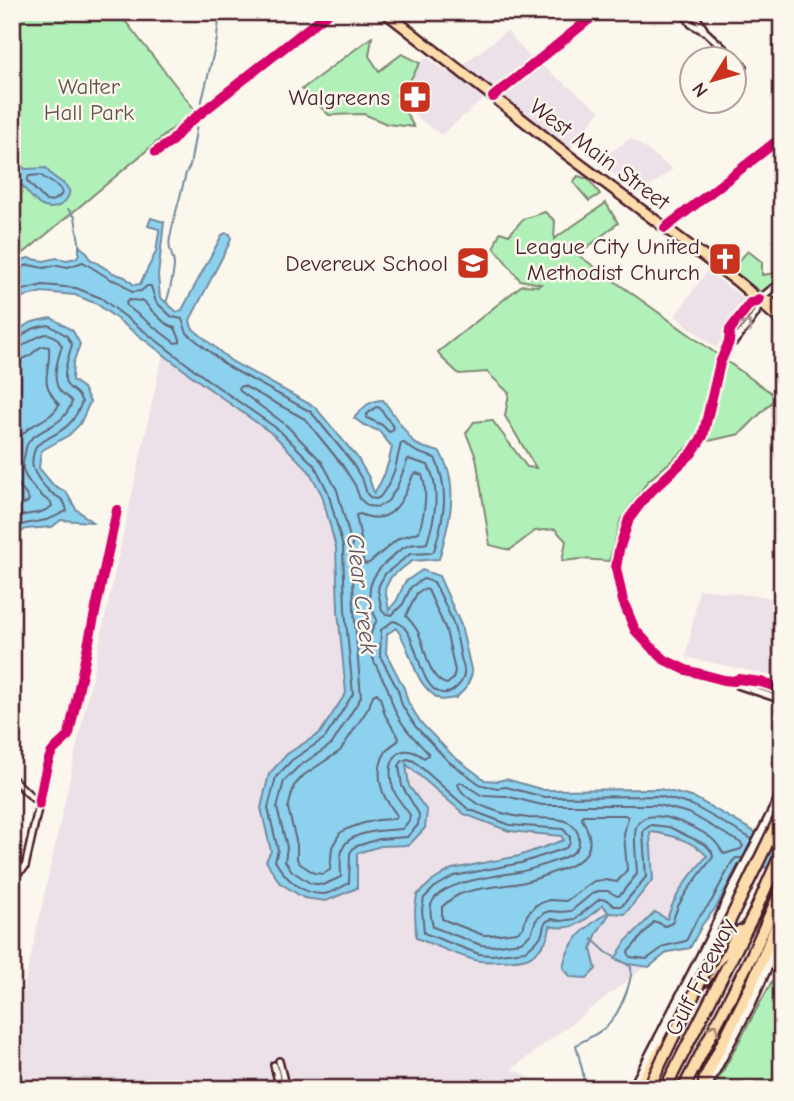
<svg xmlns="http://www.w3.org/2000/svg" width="794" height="1101" font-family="'Comic Neue',sans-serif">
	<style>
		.built { fill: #ece1e8 }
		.green { fill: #b1f1b9; stroke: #7e8872; stroke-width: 2 }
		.water { fill: #8cd1ed; stroke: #728a9f; stroke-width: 2 }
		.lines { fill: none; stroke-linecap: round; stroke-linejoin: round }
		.shore { stroke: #646679; stroke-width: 2 }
		.stream { stroke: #728a9f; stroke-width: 2 }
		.street-casing { stroke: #4a1f2b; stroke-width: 10 }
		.secondary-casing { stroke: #4a1f2b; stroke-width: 13 }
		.primary-casing { stroke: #4a1f2b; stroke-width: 14 }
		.highway-casing { stroke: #4a1f2b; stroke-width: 15 }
		.street { stroke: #fbf7ec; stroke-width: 5 }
		.secondary { stroke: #fbf7ec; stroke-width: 8 }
		.primary { stroke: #fddcac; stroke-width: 9 }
		.highway { stroke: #fddcac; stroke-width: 10 }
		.highway-bridge-casing { stroke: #4a1f2b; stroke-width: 15; stroke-linecap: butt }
		.highway-bridge { stroke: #fddcac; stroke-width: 10 }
		.cycleway-casing { stroke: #fbf7ec; stroke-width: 15 }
		.cycleway { stroke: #d6006c; stroke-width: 10 }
		.oneway { stroke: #ab9695 }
		.oneway2 { stroke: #a47e6c }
		.labels { text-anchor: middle; stroke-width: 5; stroke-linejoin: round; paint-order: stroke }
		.park-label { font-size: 23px; fill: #64544e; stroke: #fbf7ec }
		.poi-label { font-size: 23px; fill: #4a1f2b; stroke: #fbf7ec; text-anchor: end }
		.street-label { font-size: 23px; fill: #4a1f2b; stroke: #fbf7ec }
		.water-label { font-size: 24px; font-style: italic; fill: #5e5465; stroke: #fbf7ec }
	</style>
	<rect width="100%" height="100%" fill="#fbf7ec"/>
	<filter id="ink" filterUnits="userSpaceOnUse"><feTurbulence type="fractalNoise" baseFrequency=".0143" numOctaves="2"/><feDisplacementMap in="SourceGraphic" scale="14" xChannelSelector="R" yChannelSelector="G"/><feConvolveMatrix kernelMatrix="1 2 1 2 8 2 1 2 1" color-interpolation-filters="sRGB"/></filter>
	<g filter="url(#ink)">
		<path class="built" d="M507 31 528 55 600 111 571 148 495 90 441 135 404 107 399 97 426 57 451 74Z
			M631 138 673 169 641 194 597 162Z
			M707 271 748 301 716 348 675 316Z
			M163 353 197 380 274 435 292 451 309 471 322 495 335 541 336 548 338 611 346 693 320 733 287 754 261 809 280 883 304 898 357 853 381 846 409 845 427 812 409 786 406 764 464 814 509 831 561 836 564 841 519 856 452 869 432 880 417 895 477 961 501 963 528 957 543 945 549 936 550 926 578 925 603 905 608 912 578 936 590 950 599 929 610 913 625 914 653 879 650 832 666 833 679 839 702 851 717 867 736 871 716 912 511 1070 522 1073 531 1079 538 1089H12V1042Z
			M782 580V669L778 677 686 657 699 589 775 598Z"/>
		<path class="green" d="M12 12H118L195 110 12 263Z
			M372 37 369 56 379 71 402 54 420 63 409 82 396 95 414 127 387 124 364 114 329 115 302 89Z
			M578 176 588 179 600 194 589 201 573 182Z
			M606 203 618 223 578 255 777 397 740 434 690 445 648 481 621 519 609 561 581 559 562 561 566 541 555 529 535 531 510 550 490 545 476 457 466 433 474 422 492 420 527 467 536 468 505 416 509 393 487 372 459 374 443 359 438 352 522 285 538 286 541 284 520 280 494 247 500 232 509 235 523 219 545 212 555 221 554 239Z
			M748 251 762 262V275L782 272V278L762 293 731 269Z
			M782 963V1089H713Z"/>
		<path class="water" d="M12 164H17L26 169 46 168C48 171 50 174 53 176 61 183 77 188 65 201 63 204 59 206 56 207 35 214 28 185 12 178Z
			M151 218 164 222 158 276 160 297 177 312 182 310 222 235 226 233 230 234 231 238 229 244 190 320 192 328 231 361 315 407 357 457 369 478 374 493C384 479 389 464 392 447L379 431 364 425 354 418C363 408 369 400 383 400L414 443 422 447 440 452C444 460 449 469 450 478 455 505 446 533 439 559L412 561 391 577 385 589 389 610 397 600 405 582 422 570 439 576 461 625 472 674 466 688 456 698 441 700C410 682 415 653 396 628L387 634 386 653 404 688 408 702 421 723 453 756 485 780 498 781 506 779 544 790 660 789 695 798 757 833 782 840V869L738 865 717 906 702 925 690 948 668 952 649 967 628 964 615 959 626 941 655 912 667 919C675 893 689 877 707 856 694 841 669 834 650 832L653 879 625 914 610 913 597 933 591 949 596 969 587 978 571 977 563 968C567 941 587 926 608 912L603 905C585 920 575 932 550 926 549 939 541 951 529 957 521 961 489 962 479 961 460 957 435 945 416 938L415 909 417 895 431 882 452 869 519 856 564 840 561 836 509 831 464 814 406 764 409 786 427 811 425 828 409 845 381 846 357 853V888L326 901 304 898 280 883 266 861 271 851 261 808 269 774 287 754 320 733 346 693 338 611 336 548 322 495 309 471 274 435 204 385 97 304 75 295 42 292 15 299 12 302V264L28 258 44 261 57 258 67 260 76 258 79 254V246L87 252 89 258 113 273 125 277 134 285 140 284 156 252 159 232V229L148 226Z
			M52 318 73 331 80 344 73 363 72 380 83 388 90 402 80 424 69 435 41 451 39 468 53 485 66 492 76 509 92 522 61 520 52 527 26 529 12 538V337C26 322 33 321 52 318Z"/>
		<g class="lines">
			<path class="shore" d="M40 175 60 188 62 193C59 199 52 202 46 201L27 181 29 176Z
				M12 270 29 265 44 268 57 265 68 267 83 262 110 279 121 283 132 292 141 291 147 286H151L156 302 172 317 182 319 187 333 227 366 311 412 351 461 363 481 367 494 371 498 376 499 380 497 389 484 395 469 401 443H404C413 452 423 454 435 458 450 491 444 517 434 551L431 553 410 554 385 574 379 585 378 591 382 611 386 614 392 615 403 604 411 587 423 579 434 582C441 596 449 611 454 626 457 636 459 647 461 658 462 662 465 669 464 673 464 679 460 684 457 687 453 691 448 694 442 693 415 688 420 625 393 621L381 630 380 656 398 690 402 705 415 726 448 761 481 785 498 788 506 787 544 797 659 796 692 805 752 839
				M12 293 43 285 76 288 101 298 208 380 279 430 315 466 328 492 343 547 345 610 353 694 325 738 292 760 276 777 268 808 278 850 275 861C285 878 302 895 324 894 332 893 342 887 349 883L350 853 354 847 379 839 407 837 418 825 419 814 402 786 399 766 402 761 408 759 414 761 468 809 510 825 563 829 570 837V843L566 848 521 863 454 876 435 887 424 898 422 909 424 933 479 954 491 955 525 951 538 940 542 934 544 925 547 921 552 919 561 921 575 919 600 899 607 900 614 906H622L646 877 643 834 644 830 651 825 669 827 706 845 712 852 713 857 687 891 678 906 672 923 665 926 657 922H654L628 952 630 957 647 959 665 946 686 941 696 921 711 902 732 862 736 858H742
				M129 300 144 301 150 309 165 323 175 328 180 339V342L175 343 127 306 126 303Z
				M12 341C20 340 21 337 27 332 33 327 42 326 49 325L67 336 72 345C69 354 61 377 67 385 73 393 76 389 82 402 71 431 59 430 36 446 30 462 31 469 41 482 42 484 48 490 49 491 59 499 64 497 67 511 61 513 52 519 46 520 31 524 27 521 12 529
				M12 350C30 348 46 318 62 346 58 358 51 379 60 391 64 395 69 397 72 402 63 426 49 424 32 438 27 442 26 447 25 453 24 458 22 464 23 469 25 481 42 497 51 503L52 506C41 516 25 512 12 519
				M12 360C19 360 24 359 29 356 37 351 39 344 49 347 51 376 37 378 59 405 54 415 44 419 34 425 17 434 7 458 14 477 18 486 25 492 29 500L27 503 12 507
				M241 386H244L305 419 343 466 355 485 360 499 368 506 378 507 388 501 397 487 408 459 428 465C441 489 435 518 427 543 420 545 412 543 405 547 401 549 396 553 392 557 369 575 363 593 377 620 361 646 375 663 387 687 390 694 391 701 394 708 401 726 415 739 428 753V755L424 758C396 737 384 766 394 791 397 799 405 807 410 815L409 821 402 829C386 830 349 831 343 848 339 856 341 868 341 877L323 885 310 883 292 871 285 861 287 847 277 808 284 781 298 767 332 744 361 697 354 610 352 545 337 490 322 462 285 424 240 391 239 388Z
				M376 407 380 408 394 428 392 431 389 432 382 425 367 418V414Z
				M416 473 422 475C429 493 424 515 419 532L399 538 369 563 365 564 363 561 362 544 356 515 360 514C392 528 403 500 413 475Z
				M423 589 428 590 446 630 455 671 453 679 447 684C427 680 426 645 417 630 414 625 410 620 406 616L417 593Z
				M377 693 380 697 385 715 399 738 398 741C378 752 376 775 384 795 387 802 392 808 396 814L397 817 394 819 378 820 364 823 347 829 340 833 332 847 330 870 323 874 314 873 299 863 297 859V845L288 808 294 786 304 775 340 751 369 707 373 695Z
				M460 782 481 795 506 796 542 805H658L689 813 741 843 743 846 741 849 724 854C720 849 717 842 711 838 697 827 649 804 637 825 632 833 637 863 637 874L620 895 617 896 608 891H599L593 893 571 911 561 912 550 911 544 913 536 920 531 934 521 942 491 946 481 945 433 927C431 920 430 912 431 905 438 881 498 876 519 872 531 870 543 865 555 861 565 857 577 855 579 842 580 833 574 824 565 821 554 817 540 819 528 818 507 816 466 805 458 785Z
				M583 815H625L628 817 624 834 627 870 617 882 605 880 594 881 566 901 549 900 536 905 527 915 523 928 517 932 491 935H483L442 919V907C447 902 454 897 460 894 476 887 507 886 525 882 536 879 546 875 557 871 584 862 600 849 582 819Z"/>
			<path class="stream" d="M199 113 217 39C217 30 219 21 221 12
				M68 209 75 217 80 248
				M166 302C169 297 174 271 174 265 174 254 167 252 170 238 174 216 181 195 186 173L190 166 198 119
				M584 1089 583 1073 576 1045C586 1039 601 1033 609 1024 619 1013 633 982 631 967L606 952 592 939"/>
			<defs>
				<path id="street" d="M684 12 691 24 706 32 744 67
					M686 13 697 18 704 29
					M156 152 171 142 186 125 329 12
					M665 228 782 137
					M757 302 750 303 730 330 729 342 720 363 703 436 692 453 646 496 629 519 619 550 616 568 623 601 635 630 651 647 665 660 686 670 724 680 734 681 738 679 761 682 782 689
					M729 342H734C739 336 754 318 757 311 758 307 758 303 759 299L782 281
					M734 681 737 685 782 700
					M12 778 39 804 25 867 19 872 12 875
					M39 804C42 790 45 767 51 754 55 746 65 742 69 734L117 510
					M279 1061 286 1089
					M274 1065 280 1089"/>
				<path id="secondary" d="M493 97 598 12
					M636 1083 709 941 734 887 782 794
					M705 1089 751 1003 782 933"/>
				<path id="primary" d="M385 12 569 156 738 282C754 295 766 309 782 321
					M759 299 770 302 782 311"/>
				<path id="highway" d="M704 981 717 961 740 931
					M637 1089 665 1044
					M665 1089 754 914 782 851
					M683 1089 752 955 782 888
					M703 1089 705 1078 751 986 782 912"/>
			</defs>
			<use href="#street" class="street-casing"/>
			<use href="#secondary" class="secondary-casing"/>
			<use href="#primary" class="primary-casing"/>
			<use href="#highway" class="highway-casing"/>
			<use href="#street" class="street"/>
			<use href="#secondary" class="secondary"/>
			<use href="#primary" class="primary"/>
			<use href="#highway" class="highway"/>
			<defs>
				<path id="highway-bridge" d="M648 1089 782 813"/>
			</defs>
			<use href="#highway-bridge" class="highway-bridge-casing"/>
			<use href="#highway-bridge" class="highway-bridge"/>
			<defs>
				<path id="cycleway" d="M493 97 598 12
					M156 152 171 142 186 125 329 12
					M665 228 782 137
					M759 299 757 302 750 303 730 330 729 342 720 363 703 436 692 453 646 496 629 519 619 550 616 568 623 601 635 630 651 647 665 660 686 670 724 680 734 681 738 679 761 682 782 689
					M39 804C42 790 45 767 51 754 55 746 65 742 69 734L117 510"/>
			</defs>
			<use href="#cycleway" class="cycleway-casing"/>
			<use href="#cycleway" class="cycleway"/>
		</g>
		<defs><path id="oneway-chevron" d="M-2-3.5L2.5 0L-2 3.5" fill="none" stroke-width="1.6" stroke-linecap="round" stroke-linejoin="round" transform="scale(1.75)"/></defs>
		<use class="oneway" href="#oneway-chevron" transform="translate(747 325) rotate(-56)"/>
		<use class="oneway2" href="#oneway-chevron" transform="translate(714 1028) rotate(-63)"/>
	</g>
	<defs>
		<symbol id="pharmacy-square" viewBox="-11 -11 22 22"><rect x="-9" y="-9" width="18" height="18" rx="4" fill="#c8321e" stroke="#fbf7ec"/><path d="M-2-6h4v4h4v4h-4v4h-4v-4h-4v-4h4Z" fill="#fff"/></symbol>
		<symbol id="church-square" viewBox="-11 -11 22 22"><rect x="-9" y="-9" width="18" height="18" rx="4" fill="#c8321e" stroke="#fbf7ec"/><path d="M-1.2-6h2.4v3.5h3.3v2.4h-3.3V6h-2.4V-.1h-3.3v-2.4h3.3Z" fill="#fff"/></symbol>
		<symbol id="school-square" viewBox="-11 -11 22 22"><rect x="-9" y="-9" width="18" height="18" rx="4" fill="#c8321e" stroke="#fbf7ec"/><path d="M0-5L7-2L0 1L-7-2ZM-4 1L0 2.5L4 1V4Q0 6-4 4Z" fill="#fff"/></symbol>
	</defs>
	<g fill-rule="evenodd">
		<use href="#pharmacy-square" x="396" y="78" width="38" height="38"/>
		<use href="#church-square" x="706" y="240" width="38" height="38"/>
		<use href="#school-square" x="454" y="244" width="38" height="38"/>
	</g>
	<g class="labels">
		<g class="park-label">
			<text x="89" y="94">Walter<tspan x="89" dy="26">Hall Park</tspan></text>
		</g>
		<g class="poi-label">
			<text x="390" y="105">Walgreens</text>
			<text x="700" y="254">League City United<tspan x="700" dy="26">Methodist Church</tspan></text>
			<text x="448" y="271">Devereux School</text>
		</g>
		<g class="street-label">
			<text transform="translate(600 154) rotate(37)" y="8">West Main Street</text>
			<text transform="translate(700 977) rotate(-63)" y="8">Gulf Freeway</text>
		</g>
		<g class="water-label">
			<text transform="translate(362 594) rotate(83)" y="8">Clear Creek</text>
		</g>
	</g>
	<rect width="794" height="1101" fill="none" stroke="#fbf7ec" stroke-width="42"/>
	<rect x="21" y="21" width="752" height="1059" fill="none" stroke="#4a1f2b" stroke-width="2.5" filter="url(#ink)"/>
	<g transform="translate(713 80) rotate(233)"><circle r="33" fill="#fbf7ec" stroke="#b4a19f" stroke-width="2"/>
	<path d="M0-5L12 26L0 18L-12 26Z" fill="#c8321e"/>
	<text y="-10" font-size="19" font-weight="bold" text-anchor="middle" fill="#4a1f2b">N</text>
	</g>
</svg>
